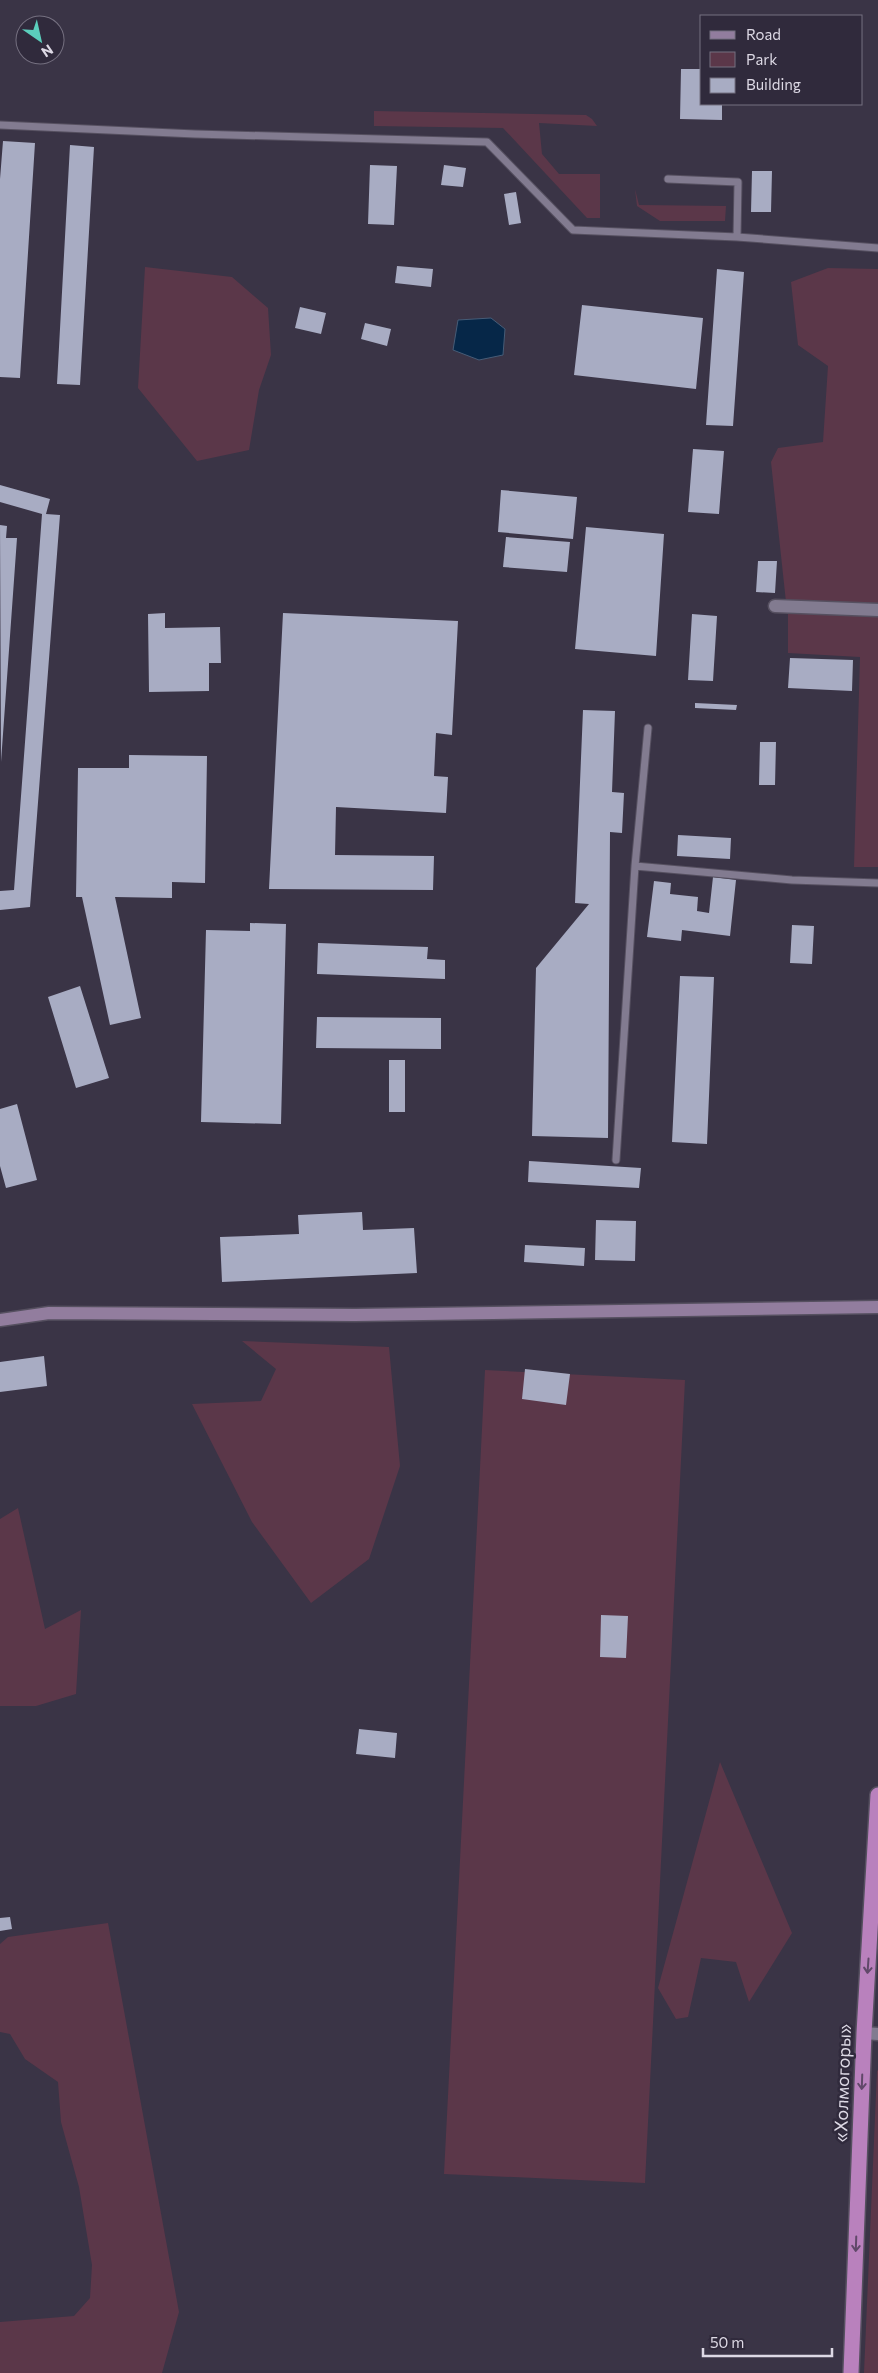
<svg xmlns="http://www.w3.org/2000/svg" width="878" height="2373" font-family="Commissioner,sans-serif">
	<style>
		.green { fill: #5b3749 }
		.water { fill: #062748; stroke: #465c77 }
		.building { fill: #a8acc3 }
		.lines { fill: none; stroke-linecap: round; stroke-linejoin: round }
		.lane-casing { stroke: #565060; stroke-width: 9 }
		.street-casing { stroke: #565060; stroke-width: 15 }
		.secondary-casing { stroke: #565060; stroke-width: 15 }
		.highway-casing { stroke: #565060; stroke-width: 18 }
		.lane { stroke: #827b90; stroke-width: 7 }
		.street { stroke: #827b90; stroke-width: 12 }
		.secondary { stroke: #927d9e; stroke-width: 12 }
		.highway { stroke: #b981bd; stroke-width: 15 }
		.oneway { stroke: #604869 }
		.labels { text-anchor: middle; stroke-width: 5; stroke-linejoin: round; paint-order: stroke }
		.street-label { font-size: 18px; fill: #ddd9e5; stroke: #302a3c }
	</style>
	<rect width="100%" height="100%" fill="#3a3446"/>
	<path class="green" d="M374 111 586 115 592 119 597 126 539 123 542 154 559 174H600V218H587L503 128 374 126Z
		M635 189 639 205 726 206 725 221H660L637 206Z
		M145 267 232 277 268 308 271 355 259 390 249 450 197 461 138 388Z
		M828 268 878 269V603L786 602 771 462 778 448 823 442 828 366 798 345 791 282Z
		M788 613 878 615V867H854L860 657 788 653Z
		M242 1341 389 1347 400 1466 369 1559 311 1603 252 1522 192 1404 261 1401 276 1369Z
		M485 1370 685 1380 645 2183 444 2174Z
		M18 1508 45 1629 81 1610 76 1694 36 1706H0V1519Z
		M720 1762 792 1933 749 2002 736 1962 701 1958 688 2017 676 2019 658 1988Z
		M108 1923 179 2312 162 2373H0V2322L74 2316 90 2298 92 2265 79 2187 61 2122 58 2082 25 2059 10 2034 0 2032V1944L8 1937Z
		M878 2070V2373H864L877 2071Z"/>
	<path class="water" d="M491 318 505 329 503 355 479 360 453 350 458 320Z"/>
	<path class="building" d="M681 69H702V104H722V120L680 119Z
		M3 141 35 143 20 378 0 377V179Z
		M70 145 94 147 80 385 57 384Z
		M370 165 397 166 394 225 368 224Z
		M444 165 466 168 463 187 441 185Z
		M752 171H772L771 212H751Z
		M516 192 521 223 509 225 504 194Z
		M397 266 433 269 431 287 395 283Z
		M717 269 744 272 733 426 706 425Z
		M582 305 703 318 696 389 574 375Z
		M300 307 326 313 321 334 295 328Z
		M365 323 391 329 387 346 361 339Z
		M693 449 724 451 719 514 688 512Z
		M0 485 50 499 46 514 60 515 30 907 0 910V891L14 890 42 514 0 502Z
		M501 490 577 497 573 539 498 532Z
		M0 525 7 526 6 538H17L1 762Z
		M586 527 664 534 656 656 575 649Z
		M506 537 570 542 567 572 503 567Z
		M758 561H777L775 593 756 592Z
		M165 613V628L220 627 221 663H209V691L149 692 148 614Z
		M283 613 458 621 452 735 436 733 434 776 448 777 446 813 336 807 335 855 434 856 433 890 269 889Z
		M692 614 717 616 713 681 688 680Z
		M790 658 853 660 852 691 788 688Z
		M695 703 737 705 736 710 695 708Z
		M583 710 615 711 612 792 624 793 622 833 610 832 608 1138 532 1136 536 968 589 904 575 903Z
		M760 742H776L775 785H759Z
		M129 755 207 756 205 883 172 882V898L115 897 141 1018 110 1025 82 897H76L78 768H129Z
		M678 835 731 838 730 859 677 856Z
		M713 877 736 880 730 936 682 930 681 941 647 937 654 881 671 883 670 894 698 897 697 911 709 913Z
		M250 923 286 924 281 1124 201 1122 206 930 250 931Z
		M792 925 814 926 812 964 790 963Z
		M318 943 428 947 427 959 445 960V979L317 974Z
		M680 976 714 977 707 1144 672 1142Z
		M80 986 109 1078 76 1088 48 997Z
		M317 1017 441 1018V1049L316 1048Z
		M389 1060H405V1112H389Z
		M17 1104 37 1180 6 1188 0 1166V1109Z
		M529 1161 641 1168 639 1188 528 1182Z
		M362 1212 363 1230 414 1228 417 1273 222 1282 220 1237 299 1234 298 1215Z
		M596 1220 636 1221 635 1261 595 1260Z
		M525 1245 585 1248 584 1266 524 1262Z
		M44 1356 47 1386 0 1392V1362Z
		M525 1369 570 1374 566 1405 522 1399Z
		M601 1615 628 1616 626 1658 600 1657Z
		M359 1729 397 1733 395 1758 356 1754Z
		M10 1917 12 1929 0 1931V1918Z"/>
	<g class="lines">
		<defs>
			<path id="lane" d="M0 125 195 134 487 142 573 230 737 237 878 248
				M668 179 738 182 737 237
				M635 866 792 880 878 883
				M616 1160 635 866 648 728"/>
			<path id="street" d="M775 606 878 610
				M864 2033 878 2034"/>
			<path id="secondary" d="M0 1320 49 1313 355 1315 878 1307"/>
			<path id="highway" d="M851 2373 864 2033 878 1795"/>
		</defs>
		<use href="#lane" class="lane-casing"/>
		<use href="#street" class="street-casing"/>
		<use href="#secondary" class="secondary-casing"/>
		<use href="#highway" class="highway-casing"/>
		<use href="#lane" class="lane"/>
		<use href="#street" class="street"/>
		<use href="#secondary" class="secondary"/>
		<use href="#highway" class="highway"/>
	</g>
	<defs><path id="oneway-shaft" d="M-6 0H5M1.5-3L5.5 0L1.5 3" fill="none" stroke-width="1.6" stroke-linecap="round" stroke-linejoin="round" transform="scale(1.25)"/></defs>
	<g class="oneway">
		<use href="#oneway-shaft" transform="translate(868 1966) rotate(94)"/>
		<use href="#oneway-shaft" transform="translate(862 2082) rotate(92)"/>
		<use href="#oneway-shaft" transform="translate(856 2244) rotate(92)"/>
	</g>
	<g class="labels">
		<g class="street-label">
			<text transform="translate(843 2083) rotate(-88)" y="6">«Холмогоры»</text>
		</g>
	</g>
	<rect x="700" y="15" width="162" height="90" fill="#302a3c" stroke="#757080"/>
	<rect x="710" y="31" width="25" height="8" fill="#927d9e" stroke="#757080"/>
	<text x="746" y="40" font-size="15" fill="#ddd9e5">Road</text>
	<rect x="710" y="52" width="25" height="15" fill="#5b3749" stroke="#757080"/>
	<text x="746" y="65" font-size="15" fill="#ddd9e5">Park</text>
	<rect x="710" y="78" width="25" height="15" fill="#a8acc3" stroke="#757080"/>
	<text x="746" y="90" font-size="15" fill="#ddd9e5">Building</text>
	<g transform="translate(40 40) rotate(146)"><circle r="24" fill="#302a3c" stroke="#757080"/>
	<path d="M0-4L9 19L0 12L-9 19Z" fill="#5bcebc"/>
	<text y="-8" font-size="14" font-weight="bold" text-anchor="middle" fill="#ddd9e5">N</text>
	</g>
	<path d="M703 2348v8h129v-8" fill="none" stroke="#ddd9e5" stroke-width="2.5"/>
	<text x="710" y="2348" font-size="15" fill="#ddd9e5" stroke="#302a3c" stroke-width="4" paint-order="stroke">50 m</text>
</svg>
